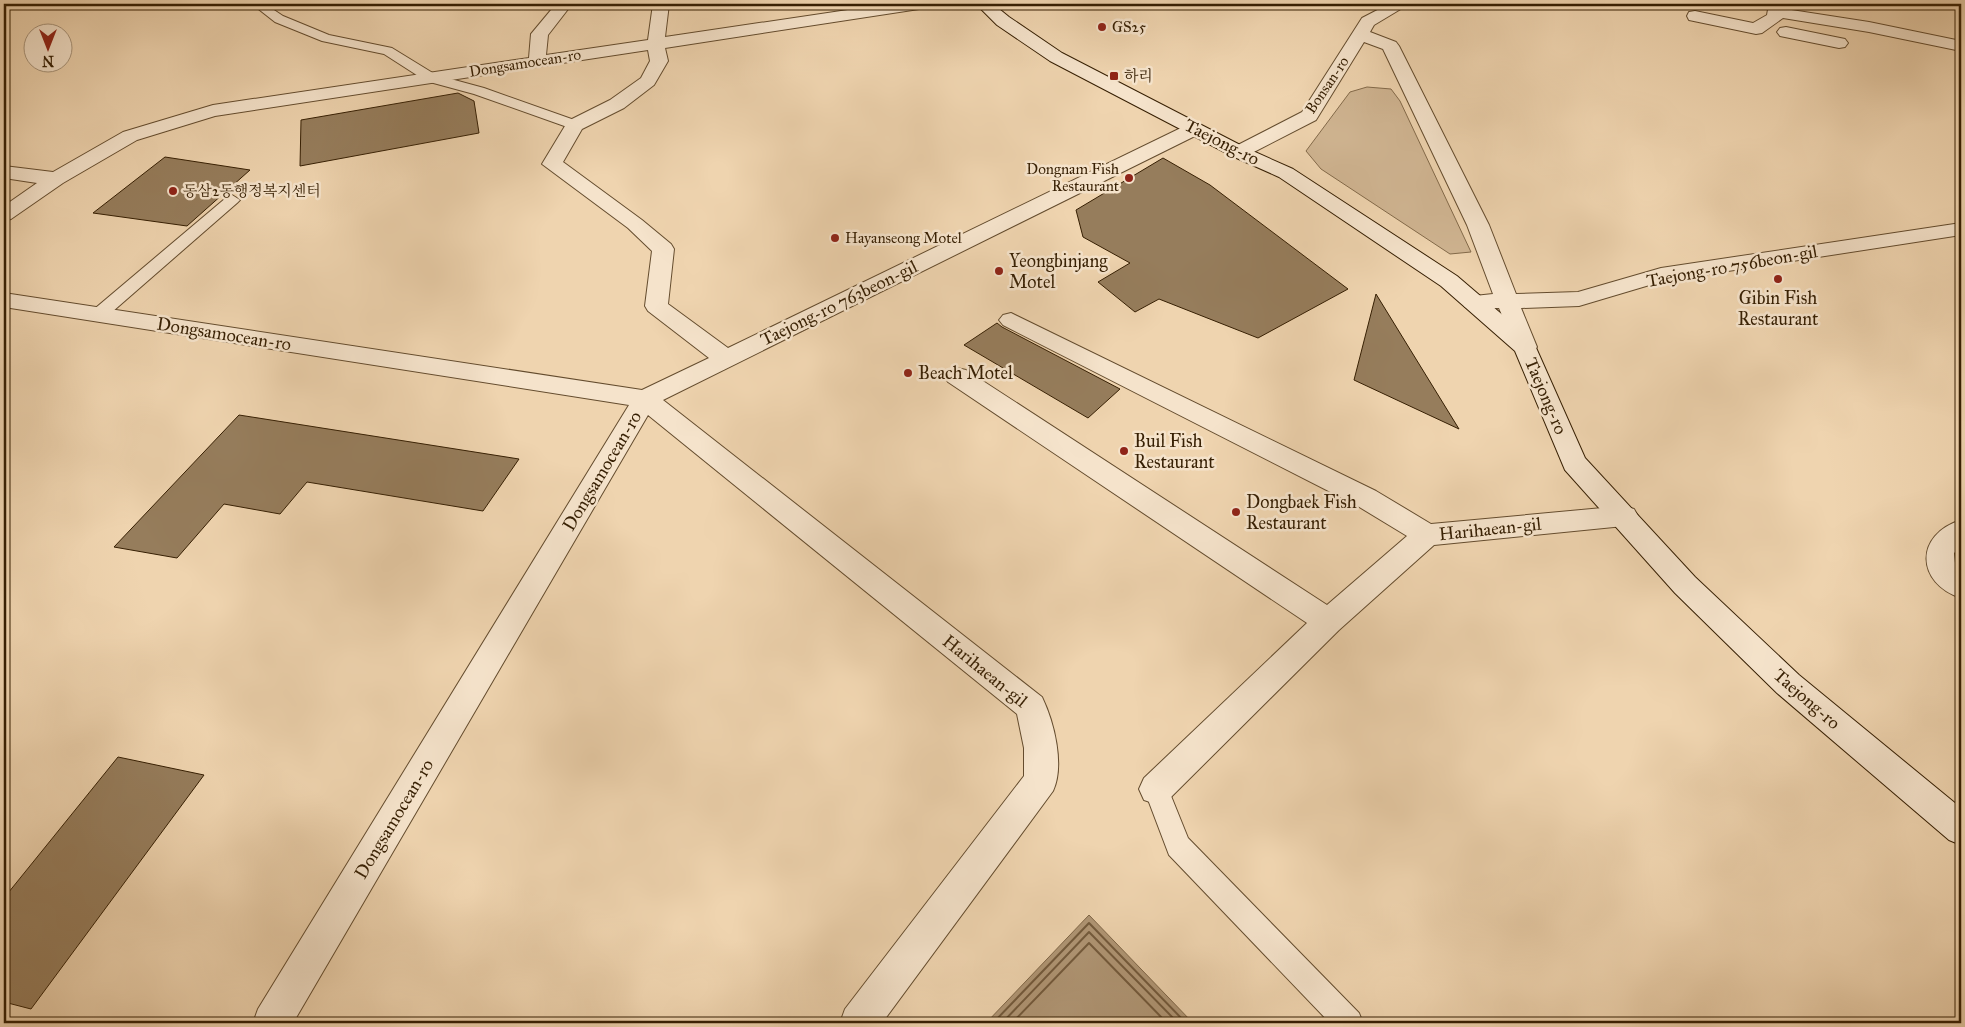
<svg xmlns="http://www.w3.org/2000/svg" width="1965" height="1027" font-family="'IM FELL Great Primer','Noto Serif KR',serif">
	<style>
		.green { fill: #d0b592; stroke: #836a4a }
		.water { fill: #b09675; stroke: #7f6647 }
		.lines { fill: none; stroke-linecap: round; stroke-linejoin: round }
		.shore { stroke: #735a3c; stroke-width: 2 }
		.building { fill: #967d5c; stroke: #361f03 }
		.service-casing { stroke: #644c2e; stroke-width: 2 }
		.minor-casing { stroke: #644c2e; stroke-width: 2 }
		.secondary-casing { stroke: #361f03; stroke-width: 2 }
		.service { fill: #f5e3cb; fill-rule: evenodd }
		.minor { fill: #f5e3cb; fill-rule: evenodd }
		.secondary { fill: #f5e3cb; fill-rule: evenodd }
		.poi-dot { fill: #8f2418; stroke: #f5e3cb; stroke-width: 2 }
		.labels { text-anchor: middle; stroke-width: 5; stroke-linejoin: round; paint-order: stroke }
		.far-poi-label { font-size: 15px; fill: #361f03; stroke: #f5e3cb; text-anchor: start }
		.far-street-label { font-size: 15px; fill: #361f03; stroke: #f5e3cb }
		.street-label { font-size: 18px; fill: #361f03; stroke: #f5e3cb }
		.poi-label { font-size: 18px; fill: #361f03; stroke: #f5e3cb; text-anchor: start }
	</style>
	<rect width="100%" height="100%" fill="#efd4af"/>
	<filter id="stains"><feTurbulence type="fractalNoise" baseFrequency=".004" numOctaves="4"/><feColorMatrix values="0 0 0 0 .2 0 0 0 0 .09 0 0 0 0 .02 0 0 0 .5 -.17"/></filter>
	<radialGradient id="worn" r=".72"><stop offset=".6" stop-color="#630" stop-opacity="0"/><stop offset="1" stop-color="#630" stop-opacity=".3"/></radialGradient>
	<path class="green" d="M1367 87 1391 89 1400 101 1471 252 1450 254 1321 169 1306 151 1350 92Z"/>
	<path class="water" d="M1089 915 1193 1023H986Z"/>
	<g class="lines">
		<path class="shore" d="M993 1023 1089 923 1186 1023
			M1002 1023 1089 932 1178 1023
			M1012 1023 1089 943 1167 1023"/>
	</g>
	<path class="building" d="M458 93 474 101 479 133 300 166 301 120Z
		M165 157 250 170 187 226 93 213Z
		M1163 158 1210 185 1348 289 1258 338 1159 299 1135 312 1098 282 1130 263 1083 237 1076 210Z
		M1376 294 1459 429 1354 380Z
		M997 323 1002 327 1120 389 1088 418 964 345Z
		M239 415 519 459 483 511 307 482 280 514 224 504 177 558 114 547Z
		M118 757 204 775 31 1009 4 1002V898Z"/>
	<g class="lines">
		<defs>
			<path id="service" d="M252 4H265L283 16 329 35 392 48 436 75 484 88 580 122 582 125 575 129 570 128 474 94 426 81 384 54 322 41 275 22Z
				M232 195 240 200 237 203 104 319H92L90 315 92 311 227 197Z
				M1156 778 1165 781 1188 838 1359 1013 1363 1023H1330L1169 855 1144 789 1147 781Z"/>
			<path id="minor" d="M556 4H572L548 35 546 55 648 40 653 4H669L665 37 888 4H927L919 9 665 48 668 61 654 85 624 108 582 129 563 162 642 220 671 244 674 249 668 304 728 348 1187 125H1201L1204 129 1201 133 663 400 1042 697C1054 722 1065 765 1053 791L882 1023H840L845 1009 1024 776V748L1017 714 648 415 293 1023H253L258 1009 629 405 4 307V293L642 390 709 358 648 311 645 306 652 251 628 228 542 164 568 121 610 100 641 78 650 61 648 50 215 116 137 140 63 183 11 219 4 221V206L37 183 4 178V166L53 172 123 132 213 105 529 58 531 34Z
				M1389 4H1409L1374 25 1370 32 1396 42 1399 46 1489 225 1516 294 1578 292 1661 268 1961 223V235L1663 281 1579 306 1521 308 1537 347 1533 353 1525 355 1517 353 1499 308 1473 309 1465 307 1462 302 1465 297 1493 294 1467 225 1383 49 1364 42 1316 120 1246 156H1232L1229 152 1232 148 1302 112 1362 18Z
				M1769 4H1785V9L1869 22 1961 41V51L1869 32 1783 18 1762 33 1756 34 1689 20 1687 16 1689 12 1695 11 1753 23 1767 15Z
				M1952 4H1961V9L1954 7Z
				M1786 27 1845 39 1848 43 1845 47 1839 48 1780 36 1777 32 1780 28Z
				M1011 313 1376 491 1431 524 1624 506 1634 509 1638 516 1634 523 1624 526 1434 545 1339 630 1168 800 1156 804 1144 800 1139 789 1144 778 1307 623 948 382 945 376 948 370 957 368 966 370 1327 605 1407 536 1356 505 1003 325 999 320 1003 315Z
				M1961 520V547L1954 553 1955 563 1961 568V598C1916 583 1914 535 1961 520Z"/>
			<path id="secondary" d="M976 4H993L1009 17 1062 53 1246 148 1293 169 1457 276 1533 341 1585 458 1695 577 1799 675 1961 808V845L1949 840 1777 693 1675 593 1565 470 1515 351 1441 286 1279 177 1232 156 1050 61 997 25Z"/>
		</defs>
		<use href="#service" class="service-casing"/>
		<use href="#minor" class="minor-casing"/>
		<use href="#secondary" class="secondary-casing"/>
		<use href="#service" class="service"/>
		<use href="#minor" class="minor"/>
		<use href="#secondary" class="secondary"/>
	</g>
	<g class="poi-dot">
		<circle cx="1102" cy="27" r="5"/>
		<rect x="1109" y="71" width="10" height="10" rx="2.5"/>
		<circle cx="1129" cy="178" r="5"/>
		<circle cx="173" cy="191" r="5"/>
		<circle cx="835" cy="238" r="5"/>
		<circle cx="999" cy="271" r="5"/>
		<circle cx="1778" cy="279" r="5"/>
		<circle cx="908" cy="373" r="5"/>
		<circle cx="1124" cy="451" r="5"/>
		<circle cx="1236" cy="512" r="5"/>
	</g>
	<g class="labels">
		<g class="far-poi-label">
			<text x="1112" y="32">GS25</text>
			<text x="1124" y="81">하리</text>
			<text x="1119" y="174" text-anchor="end">Dongnam Fish<tspan x="1119" dy="17">Restaurant</tspan></text>
			<text x="183" y="196">동삼2동행정복지센터</text>
			<text x="845" y="243">Hayanseong Motel</text>
		</g>
		<g class="far-street-label">
			<text transform="translate(525 63) rotate(-9)" y="5">Dongsamocean-ro</text>
			<text transform="translate(1327 85) rotate(-56)" y="5">Bonsan-ro</text>
		</g>
		<g class="street-label">
			<text transform="translate(1222 142) rotate(27)" y="6">Taejong-ro</text>
			<text transform="translate(1732 266) rotate(-10)" y="6">Taejong-ro 756beon-gil</text>
			<text transform="translate(839 303) rotate(-26)" y="6">Taejong-ro 763beon-gil</text>
			<text transform="translate(224 334) rotate(9)" y="6">Dongsamocean-ro</text>
			<text transform="translate(1546 396) rotate(67)" y="6">Taejong-ro</text>
			<text transform="translate(602 471) rotate(-59)" y="6">Dongsamocean-ro</text>
			<text transform="translate(1490 529) rotate(-6)" y="6">Harihaean-gil</text>
			<text transform="translate(985 671) rotate(39)" y="6">Harihaean-gil</text>
			<text transform="translate(1807 699) rotate(41)" y="6">Taejong-ro</text>
			<text transform="translate(394 819) rotate(-59)" y="6">Dongsamocean-ro</text>
		</g>
		<g class="poi-label">
			<text x="1009" y="267">Yeongbinjang<tspan x="1009" dy="21">Motel</tspan></text>
			<text x="1778" y="304" text-anchor="middle">Gibin Fish<tspan x="1778" dy="21">Restaurant</tspan></text>
			<text x="918" y="379">Beach Motel</text>
			<text x="1134" y="447">Buil Fish<tspan x="1134" dy="21">Restaurant</tspan></text>
			<text x="1246" y="508">Dongbaek Fish<tspan x="1246" dy="21">Restaurant</tspan></text>
		</g>
	</g>
	<rect width="1965" height="1027" fill="none" stroke="#efd4af" stroke-width="20"/>
	<rect x="5" y="5" width="1955" height="1017" fill="none" stroke="#361f03" stroke-width="2.5"/>
	<rect x="10" y="10" width="1945" height="1007" fill="none" stroke="#361f03"/>
	<g transform="translate(48 48) rotate(180)"><circle r="24" fill="#f5e3cb" stroke="#a9957b"/>
	<path d="M0-4L9 19L0 12L-9 19Z" fill="#8f2418"/>
	<text y="-8" font-size="14" font-weight="bold" text-anchor="middle" fill="#361f03">N</text>
	</g>
	<rect width="100%" height="100%" filter="url(#stains)"/>
	<rect width="100%" height="100%" fill="url(#worn)"/>
</svg>
